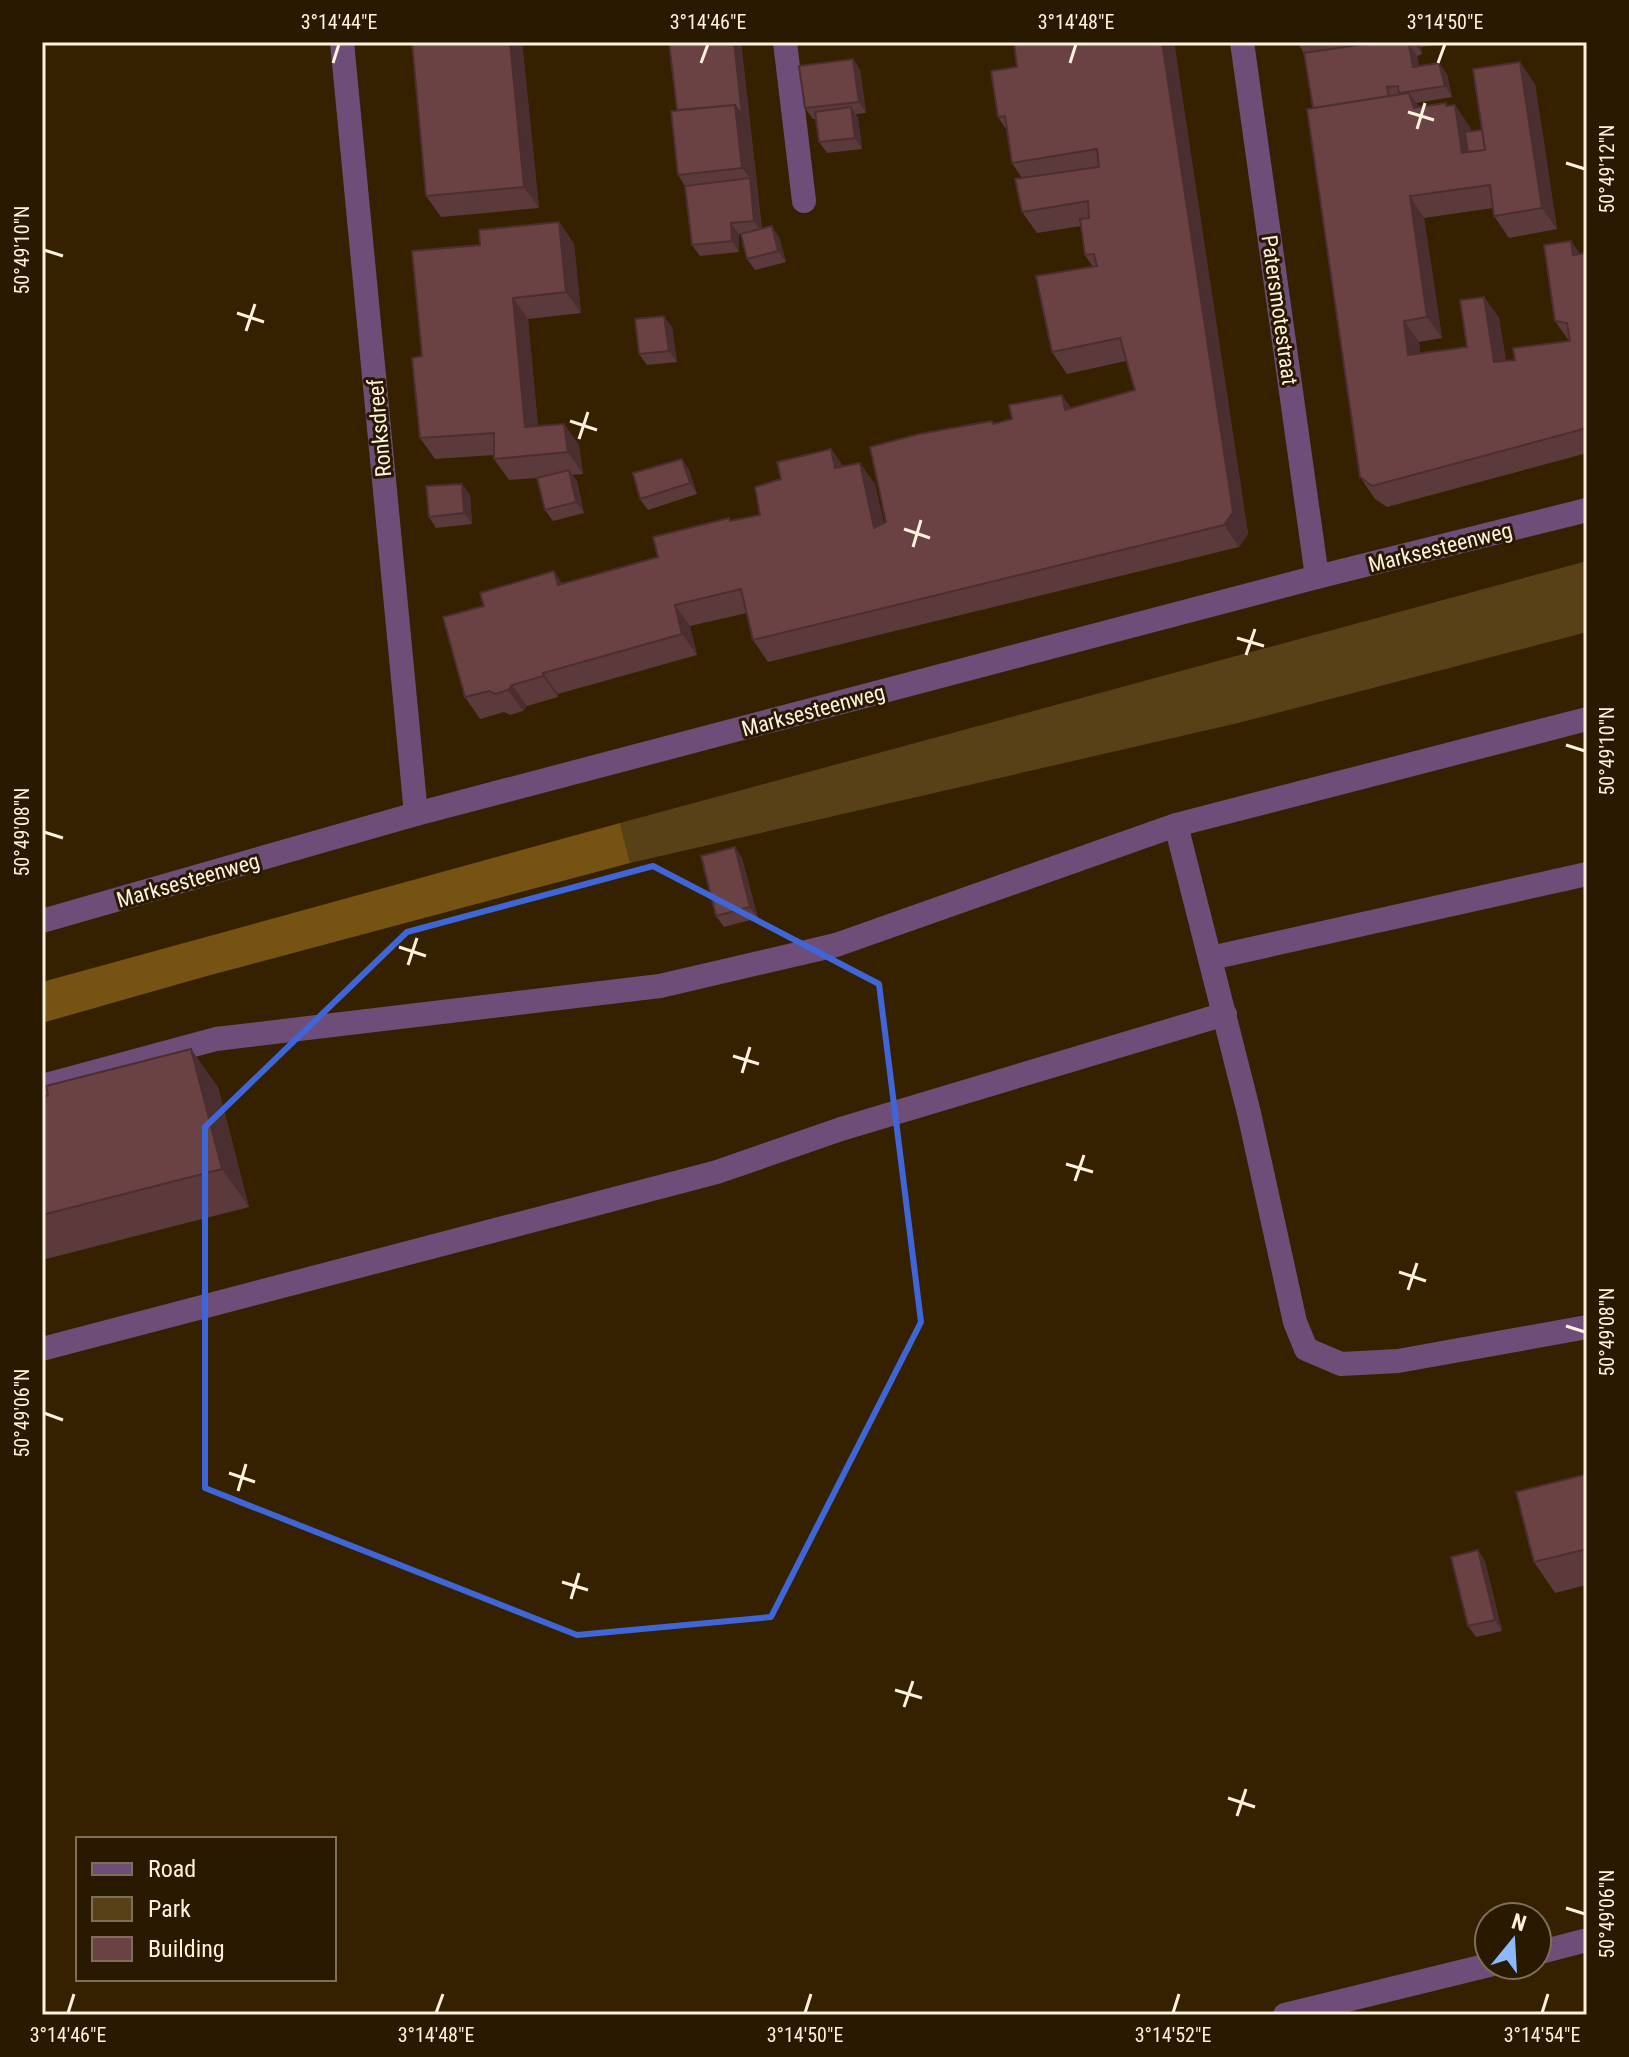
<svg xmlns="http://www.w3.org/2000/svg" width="1629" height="2057" font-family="'Roboto Condensed',sans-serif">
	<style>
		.green { fill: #594117 }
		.forest { fill: #765313 }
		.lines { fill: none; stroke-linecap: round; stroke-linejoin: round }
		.service { stroke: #6e4e78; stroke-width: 24 }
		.minor { stroke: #6e4e78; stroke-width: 24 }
		.tertiary { stroke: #6e4e78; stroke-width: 24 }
		.wall { fill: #5c393a }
		.shaded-wall { fill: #4b2e2f }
		.building { fill: #6b4243; stroke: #4b2e2f; stroke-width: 2 }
		.marked { fill: none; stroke: #3f66d9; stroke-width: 6; stroke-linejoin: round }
		.ticks { fill: none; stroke: #fef1de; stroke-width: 3 }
		.labels { text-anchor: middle; stroke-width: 6; stroke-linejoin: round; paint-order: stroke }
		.street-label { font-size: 22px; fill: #fef1de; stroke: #281900 }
		.neatline { fill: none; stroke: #fef1de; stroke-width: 3 }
		.ticks-label { font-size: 20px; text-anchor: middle; fill: #fef1de }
	</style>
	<rect width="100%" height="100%" fill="#352100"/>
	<path class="green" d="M1587 561V632L1238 723 630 863 620 823Z"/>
	<path class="forest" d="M620 823 630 863 207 976 42 1023V982Z"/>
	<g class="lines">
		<path class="service" d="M785 42 804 201
			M1176 825 1249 1113 1295 1322 1306 1349 1341 1364 1398 1361 1587 1327
			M1211 958 1587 874
			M42 1086 216 1039 660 986 836 945 1176 825 1587 719
			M42 1349 717 1172 841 1129 1225 1014
			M1537 1953 1587 1940
			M1285 2015 1489 1965"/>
		<path class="minor" d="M342 42 416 814
			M1242 42 1317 577"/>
		<path class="tertiary" d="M42 921 416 814 1317 577 1587 510"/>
	</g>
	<path class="wall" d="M522 42 539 208 441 217 426 196Z
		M669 42H741L762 229 779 237 786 262 755 270 747 259 742 234H739V252L700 256 692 245 685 186 678 175 677 110Z
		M1014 42H1174L1248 534 1239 547 768 662 753 640 747 613 690 626 697 655 558 694V697L527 706 523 711 510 715 504 712 480 719 465 697 484 606 658 557 731 521 760 515 781 479 831 449 843 466 875 484 884 524 994 424 1012 419 1062 395 1071 408 1135 390 1126 361 1067 374 1052 352 1093 267 1085 255 1081 226 1037 233 1022 212V178L1012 163 1006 129 998 117 1017 67Z
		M1297 42H1444V44L1421 47 1422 54 1417 56 1419 66 1447 74 1452 97 1416 103 1419 107 1448 106 1470 127 1471 131 1482 130 1535 84 1557 229 1509 238 1494 216 1493 208 1424 218 1442 338 1419 342 1420 353 1467 347 1484 297 1499 318 1506 361 1515 360 1569 341 1555 321 1571 241 1580 254 1587 253V453L1387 507 1375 499 1360 477 1313 108 1304 53Z
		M853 59 860 70 866 113 855 114 858 118 862 149 827 153 819 142 816 119H813L805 108Z
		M559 222 574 244 581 313 528 319 538 426 564 424 579 445 583 474 572 475 577 481 584 513 553 521 545 510 537 478 509 480 494 459V455L435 459 420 438 422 356 480 245Z
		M672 327 677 362 647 365 639 354Z
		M682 459 689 470 697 494 648 510 640 499Z
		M462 484 470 495 472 524 436 528 429 517Z
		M742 858 758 918 724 927 716 916Z
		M218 1087 249 1207 42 1260V1097Z
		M1587 1474V1585L1555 1593 1534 1562Z
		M1478 1550 1485 1561 1502 1631 1476 1637 1468 1626Z"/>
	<path class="shaded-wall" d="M510 42H522L539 208 524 187Z
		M734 42H741L762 232 754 221 750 178 742 168 735 105Z
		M1162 42H1174L1248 534 1239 547 1224 525Z
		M1414 42H1417L1421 48 1422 54Z
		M1409 45 1417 56 1421 78 1413 67Z
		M853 59 860 70 866 113 859 102Z
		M1520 62 1535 84 1557 229 1542 208Z
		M1439 63 1447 74 1452 97 1445 86Z
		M1409 93 1424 114 1414 108Z
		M1446 103 1457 120 1455 105 1470 127 1475 162 1462 153Z
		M851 107 858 118 862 149 855 138Z
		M1410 196 1424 218 1442 338 1427 317Z
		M559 222 574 244 581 313 566 292Z
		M731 223 739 234V252L732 241Z
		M772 226 779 237 786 262 778 251Z
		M1571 241 1586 263 1573 255Z
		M1484 297 1499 318 1509 383 1494 362Z
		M513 298 528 319 540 448 525 427Z
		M664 316 672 327 677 362 669 351Z
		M1404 321 1419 342 1423 376 1408 355Z
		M1062 395 1077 417 1065 410Z
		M564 424 579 445 583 474 568 452Z
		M831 449 846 470 835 468Z
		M682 459 689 470 697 494 690 483Z
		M860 463 875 484 889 549 874 528Z
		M569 470 577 481 584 513 576 502Z
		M462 484 470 495 472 524 464 513Z
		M554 571 568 593 558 585Z
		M675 605 690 626 697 655 682 634Z
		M543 673 558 694V697L543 676Z
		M512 685 527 706 523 711 508 690Z
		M735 847 742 858 758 918 750 907Z
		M191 1049 218 1087 249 1207 222 1169Z
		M1478 1550 1485 1561 1502 1631 1495 1620Z"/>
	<path class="building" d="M412 42H510L524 187 426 196Z
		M669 42H734L742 115 735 105 677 110Z
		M1014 42H1162L1233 512 1224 525 753 640 741 589 675 605 682 634 543 673V676L512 685 508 690 495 694 489 691 465 697 443 617 484 606 480 593 554 571 558 585 658 557 653 537 729 518 730 521 760 515 755 487 781 479 777 462 831 449 835 468 860 463 874 528 886 522 870 447 919 434 992 421 993 424 1012 419 1009 405 1062 395 1065 410 1135 390 1120 338 1052 352 1036 276 1097 266 1094 254 1085 255 1080 219 1089 218 1088 201 1022 212 1015 179 1099 167 1097 149 1012 163 1005 116 998 117 991 71 1017 67Z
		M1379 42H1414V43L1409 45 1413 67 1439 63 1445 86 1399 93 1398 86 1387 87 1389 96 1313 108 1304 53Z
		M853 59 859 102 805 108 799 66Z
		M1520 62 1542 208 1494 216 1490 185 1410 196 1427 317 1404 321 1408 355 1467 347 1460 300 1484 297 1494 362 1515 360 1513 348 1570 341 1567 323 1555 321 1544 245 1571 241 1573 255 1587 253V428L1372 486 1360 477 1307 109 1409 93 1414 108 1446 103V106L1455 105 1462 153 1485 150 1473 69Z
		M735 105 742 168 678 175 671 111Z
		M851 107 855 138 819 142 815 112Z
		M1482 130 1485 150 1468 152 1465 132Z
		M750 178 754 221 731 223 732 241 692 245 685 186Z
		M559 222 566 292 513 298 525 427 564 424 568 452 494 459V433L420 438 412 358 422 356 412 251 480 245 479 230Z
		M772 226 778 251 747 259 741 234Z
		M664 316 669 351 639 354 635 319Z
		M682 459 690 483 640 499 633 473Z
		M569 470 576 502 545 510 537 478Z
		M462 484 464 513 429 517 426 486Z
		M735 847 750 907 716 916 701 856Z
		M191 1049 222 1169 42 1215V1097L48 1095 46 1086Z
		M1587 1474V1549L1534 1562 1516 1492Z
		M1478 1550 1495 1620 1468 1626 1451 1557Z"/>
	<path class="marked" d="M653 866 879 984 921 1322 771 1617 577 1635 205 1488V1127L407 932Z"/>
	<path class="ticks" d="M333 63 339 44M701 63 708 44M1070 63 1076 44M1438 63 1445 44M1408 112 1434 120M1417 129 1425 103M1566 163 1585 169M44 250 63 256M237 313 264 322M246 331 255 304M570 421 597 430M579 439 588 412M904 529 930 538M913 547 921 520M1237 638 1264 646M1246 655 1255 629M1566 745 1585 751M44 832 63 838M399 947 426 956M408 965 417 938M733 1056 759 1064M742 1073 750 1047M1066 1164 1093 1172M1075 1181 1084 1155M1399 1272 1426 1281M1408 1290 1417 1263M1566 1326 1585 1332M44 1413 63 1420M229 1473 255 1482M238 1491 246 1464M562 1582 588 1590M571 1599 579 1573M895 1690 922 1698M904 1707 913 1681M1228 1798 1255 1807M1237 1816 1246 1789M1566 1908 1585 1914M68 2013 74 1994M436 2013 443 1994M805 2013 811 1994M1173 2013 1179 1994M1542 2013 1548 1994"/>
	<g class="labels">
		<g class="street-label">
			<text transform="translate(1280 310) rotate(82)" y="8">Patersmotestraat</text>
			<text transform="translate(379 428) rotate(-95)" y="8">Ronksdreef</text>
			<text transform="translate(1440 547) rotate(-14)" y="8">Marksesteenweg</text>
			<text transform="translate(813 710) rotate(-15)" y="8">Marksesteenweg</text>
			<text transform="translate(188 880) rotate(-16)" y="8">Marksesteenweg</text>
		</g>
	</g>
	<rect width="1629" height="2057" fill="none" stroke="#281900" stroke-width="88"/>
	<rect x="76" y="1837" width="260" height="144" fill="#281900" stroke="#7e6f59" stroke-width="2"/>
	<rect x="92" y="1863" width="40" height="12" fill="#6e4e78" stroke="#7e6f59" stroke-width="2"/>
	<text x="148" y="1877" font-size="24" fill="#fef1de">Road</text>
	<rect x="92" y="1897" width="40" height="24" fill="#594117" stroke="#7e6f59" stroke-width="2"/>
	<text x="148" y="1917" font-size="24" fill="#fef1de">Park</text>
	<rect x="92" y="1937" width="40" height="24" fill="#6b4243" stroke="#7e6f59" stroke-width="2"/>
	<text x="148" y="1957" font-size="24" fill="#fef1de">Building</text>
	<g transform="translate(1513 1941) rotate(18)"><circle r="38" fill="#281900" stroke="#7e6f59" stroke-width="2"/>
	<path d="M0-6L14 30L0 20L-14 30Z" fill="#8cb9fc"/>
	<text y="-12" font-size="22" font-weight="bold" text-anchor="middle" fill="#fef1de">N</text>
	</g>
	<rect x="44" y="44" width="1541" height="1969" class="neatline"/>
	<g class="ticks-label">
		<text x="339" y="29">3°14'44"E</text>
		<text x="708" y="29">3°14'46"E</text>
		<text x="1076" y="29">3°14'48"E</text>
		<text x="1445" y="29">3°14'50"E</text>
		<text transform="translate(1607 169) rotate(-90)" y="7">50°49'12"N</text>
		<text transform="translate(22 250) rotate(-90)" y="7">50°49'10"N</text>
		<text transform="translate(1607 751) rotate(-90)" y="7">50°49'10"N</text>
		<text transform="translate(22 832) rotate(-90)" y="7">50°49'08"N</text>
		<text transform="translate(1607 1332) rotate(-90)" y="7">50°49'08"N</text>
		<text transform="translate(22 1413) rotate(-90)" y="7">50°49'06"N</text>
		<text transform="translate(1607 1914) rotate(-90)" y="7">50°49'06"N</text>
		<text x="68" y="2042">3°14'46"E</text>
		<text x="436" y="2042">3°14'48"E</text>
		<text x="805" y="2042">3°14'50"E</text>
		<text x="1173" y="2042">3°14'52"E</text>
		<text x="1542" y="2042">3°14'54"E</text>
	</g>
</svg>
